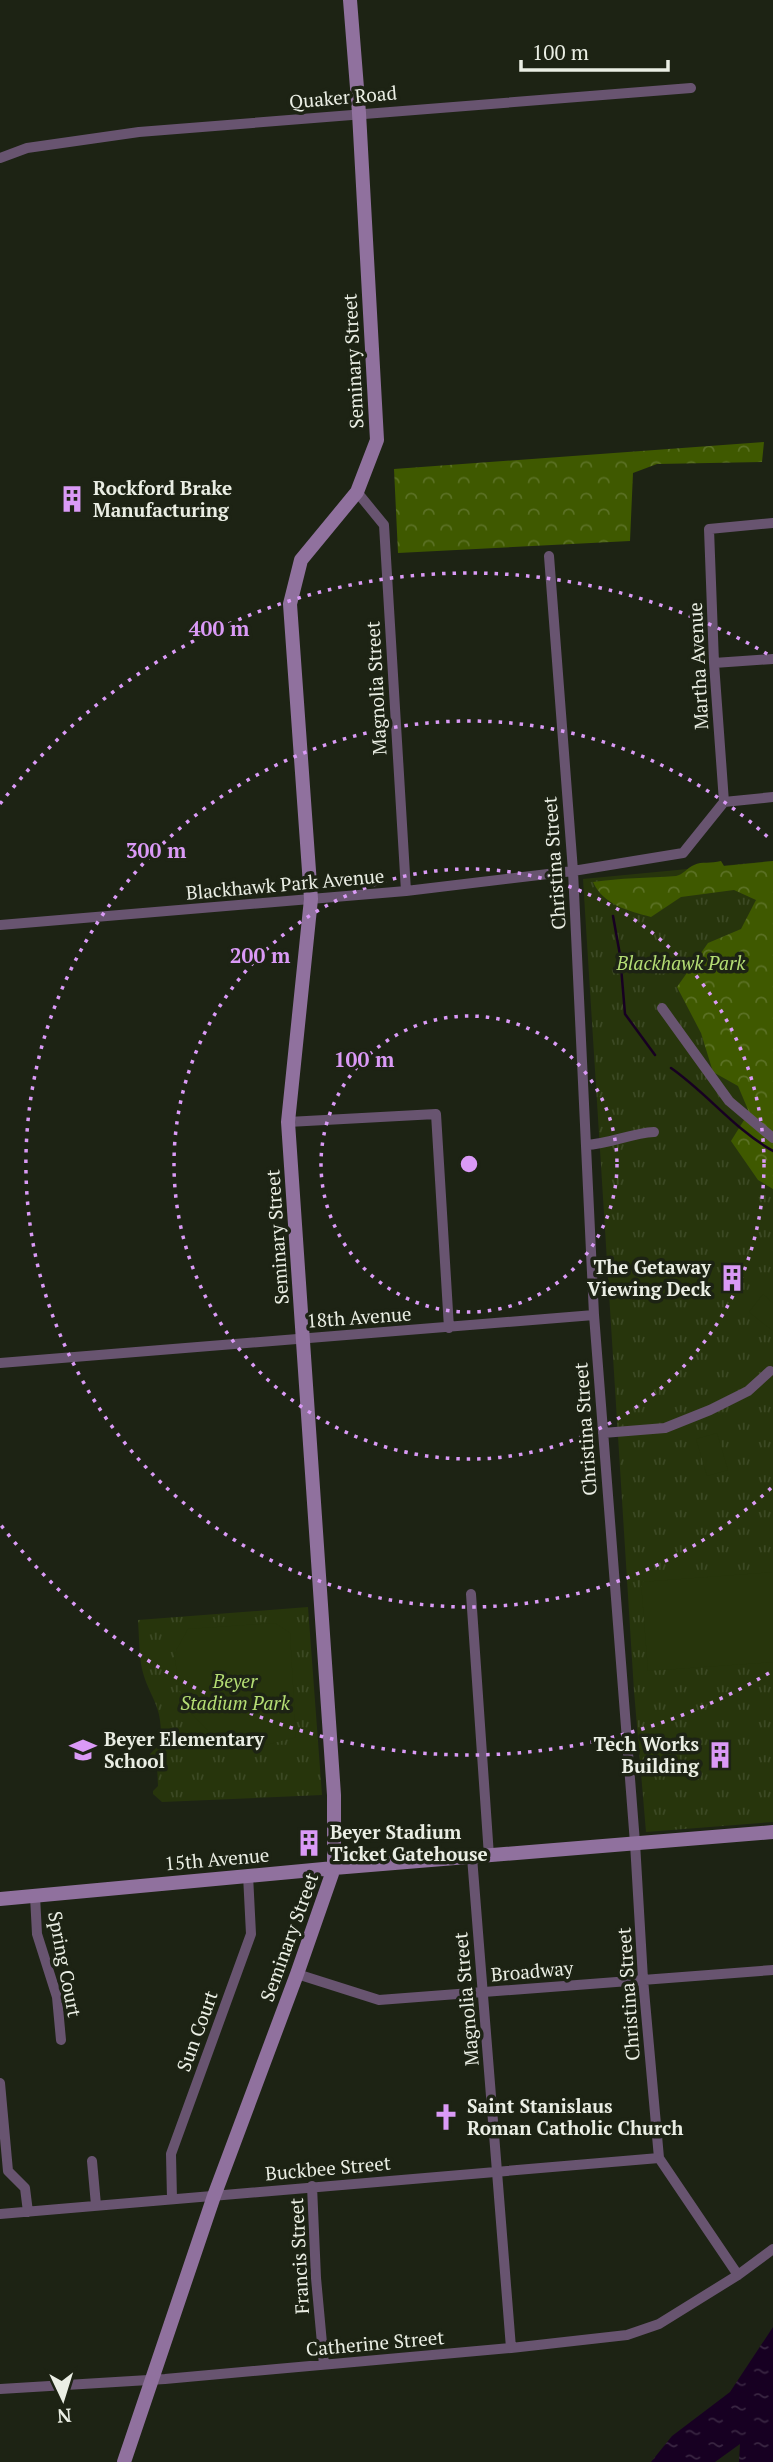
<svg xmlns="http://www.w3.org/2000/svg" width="773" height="2462" font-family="'PT Serif',serif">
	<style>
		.grass { fill: url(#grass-tufts) }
		.forest { fill: url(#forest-crowns) }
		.pitch { fill: #27350c }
		.water { fill: url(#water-ripples) }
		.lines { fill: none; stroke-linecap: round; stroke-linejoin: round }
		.stream { stroke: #170022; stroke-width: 2.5 }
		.street { stroke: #685470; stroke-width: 10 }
		.secondary { stroke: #90719e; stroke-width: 14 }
		.ring { fill: none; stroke: #da9af6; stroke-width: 3.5; stroke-dasharray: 3.5 7 }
		.labels { text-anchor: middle; stroke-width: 7; stroke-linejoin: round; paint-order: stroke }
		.street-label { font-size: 19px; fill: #eaeee4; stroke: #1d2314 }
		.poi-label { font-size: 19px; font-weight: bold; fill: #eaeee4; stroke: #1d2314; text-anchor: start }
		.park-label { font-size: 19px; font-style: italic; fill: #b4dd74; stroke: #1d2314 }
		.centre { fill: #da9af6; stroke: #1d2314; stroke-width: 3.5 }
		.ring-label { font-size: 21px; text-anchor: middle; font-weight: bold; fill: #da9af6; stroke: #1d2314; stroke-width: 7; stroke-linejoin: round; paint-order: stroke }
	</style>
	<defs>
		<pattern id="grass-tufts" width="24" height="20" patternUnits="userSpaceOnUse" patternTransform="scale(1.75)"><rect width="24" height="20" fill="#27350c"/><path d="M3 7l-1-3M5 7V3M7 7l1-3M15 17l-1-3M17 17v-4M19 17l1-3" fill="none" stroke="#3c4924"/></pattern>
		<pattern id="forest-crowns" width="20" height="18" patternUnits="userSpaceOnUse" patternTransform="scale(1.75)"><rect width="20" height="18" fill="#3f5900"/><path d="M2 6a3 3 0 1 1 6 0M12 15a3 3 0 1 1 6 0" fill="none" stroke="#5b7125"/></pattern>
		<pattern id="water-ripples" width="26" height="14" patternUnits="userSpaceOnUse" patternTransform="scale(1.75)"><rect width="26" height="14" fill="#170022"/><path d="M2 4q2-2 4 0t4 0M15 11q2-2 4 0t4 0" fill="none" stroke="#392642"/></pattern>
	</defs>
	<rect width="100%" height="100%" fill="#1d2314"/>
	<path class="grass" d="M773 861V1822L646 1832 634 1691 583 879Z
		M308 1607 322 1795 162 1802 153 1794V1791L158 1786 157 1764 150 1754 160 1744C165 1704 147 1697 141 1664 139 1650 139 1635 138 1620Z"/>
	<path class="forest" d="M764 442 762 462 657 464 633 473 630 541 398 553 394 469Z
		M721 861 724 866 773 861V1189L758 1180 731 1141 749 1112 738 1086 713 1072 701 1033 677 987 708 943 741 929 756 900 734 890 681 897 651 917C629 911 603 905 593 882 620 878 648 878 676 876 683 875 687 868 694 865 702 861 711 864 721 861Z"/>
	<path class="pitch" d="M763 1294 773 1303V1331L749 1312Z
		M717 1433 728 1470 707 1476 696 1439Z
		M773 1572V1662L648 1671 641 1582Z
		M275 1623 290 1633 296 1737 266 1745 236 1741 209 1732 190 1712 180 1691 174 1654 188 1629Z"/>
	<path class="water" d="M773 2327V2462H739L740 2444 715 2462H651L672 2436 730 2392Z"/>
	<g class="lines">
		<path class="stream" d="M613 916 620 955 625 1014 655 1055
			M671 1068C707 1093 734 1129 773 1151"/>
		<path class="street" d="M0 158 27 148 139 132 691 88
			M357 492 384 525 406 891
			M549 556 573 871 594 1315 635 1843 643 1979 659 2158 738 2275
			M714 663 773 659
			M724 802 714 663 709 529 773 523
			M0 925 406 891 573 871 683 853 724 802 773 797
			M662 1008 729 1101 773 1138
			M288 1122 436 1114 449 1328
			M586 1145C610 1144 631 1133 654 1132
			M0 1363 594 1315
			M603 1433 665 1428 710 1410 748 1391 770 1371
			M471 1594 489 1856
			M472 1857 511 2348
			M35 1896 37 1934 57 1997 61 2040
			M297 1974 379 2000 773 1970
			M0 2083 8 2171 25 2188 28 2212
			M92 2161 96 2205
			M312 2186 316 2278 324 2365
			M172 2199 171 2154 251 1934 248 1875
			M0 2214 659 2158
			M0 2389 165 2379 511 2348 627 2335 659 2324 738 2275 773 2249"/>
		<path class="secondary" d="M0 1899 334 1868 773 1832
			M124 2462 214 2196 297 1974 334 1868V1795L288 1122 311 899 290 604 301 560 357 492 377 440 359 113 350 0"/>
	</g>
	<g class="ring">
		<circle cx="469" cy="1164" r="148"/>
		<circle cx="469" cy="1164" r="295"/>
		<path d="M771 1488A443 443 0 1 1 771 840"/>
		<path d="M769 1673A591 591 0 0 1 0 1524M0 804A591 591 0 0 1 769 655"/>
	</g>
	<defs>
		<symbol id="building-bare" viewBox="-9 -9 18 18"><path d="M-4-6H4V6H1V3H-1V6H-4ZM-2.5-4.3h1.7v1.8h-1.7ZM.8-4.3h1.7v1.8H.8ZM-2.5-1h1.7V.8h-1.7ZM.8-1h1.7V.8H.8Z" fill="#da9af6" stroke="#1d2314" stroke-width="2.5" paint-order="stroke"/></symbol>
		<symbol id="school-bare" viewBox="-9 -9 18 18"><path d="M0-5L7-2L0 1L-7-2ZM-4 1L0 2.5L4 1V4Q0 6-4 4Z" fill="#da9af6" stroke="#1d2314" stroke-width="2.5" paint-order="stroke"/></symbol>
		<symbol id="church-bare" viewBox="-9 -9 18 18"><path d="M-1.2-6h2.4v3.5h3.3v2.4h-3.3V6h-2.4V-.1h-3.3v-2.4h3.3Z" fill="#da9af6" stroke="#1d2314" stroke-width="2.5" paint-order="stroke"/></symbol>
	</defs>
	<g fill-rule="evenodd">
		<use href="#building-bare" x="53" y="480" width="38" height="38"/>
		<use href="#building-bare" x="713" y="1259" width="38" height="38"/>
		<use href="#school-bare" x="64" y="1731" width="38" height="38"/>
		<use href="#building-bare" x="701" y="1736" width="38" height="38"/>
		<use href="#building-bare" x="290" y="1824" width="38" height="38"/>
		<use href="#church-bare" x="427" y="2098" width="38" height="38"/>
	</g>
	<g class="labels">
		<g class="street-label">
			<text transform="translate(343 97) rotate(-5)" y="7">Quaker Road</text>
			<text transform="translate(353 361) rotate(-93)" y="7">Seminary Street</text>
			<text transform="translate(698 666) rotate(-93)" y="7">Martha Avenue</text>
			<text transform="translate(376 688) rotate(-93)" y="7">Magnolia Street</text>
			<text transform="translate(554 863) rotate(-94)" y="7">Christina Street</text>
			<text transform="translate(285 884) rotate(-5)" y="7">Blackhawk Park Avenue</text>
			<text transform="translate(277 1237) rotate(-94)" y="7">Seminary Street</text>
			<text transform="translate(359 1317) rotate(-4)" y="7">18th Avenue</text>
			<text transform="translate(585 1429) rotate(-94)" y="7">Christina Street</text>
			<text transform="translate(217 1859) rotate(-5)" y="7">15th Avenue</text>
			<text transform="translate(289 1937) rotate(-70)" y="7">Seminary Street</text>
			<text transform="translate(65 1964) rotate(79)" y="7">Spring Court</text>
			<text transform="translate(532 1971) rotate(-5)" y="7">Broadway</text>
			<text transform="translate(628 1994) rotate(-94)" y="7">Christina Street</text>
			<text transform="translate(466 1999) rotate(-95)" y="7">Magnolia Street</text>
			<text transform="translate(197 2031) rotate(-70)" y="7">Sun Court</text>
			<text transform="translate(328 2168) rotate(-5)" y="7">Buckbee Street</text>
			<text transform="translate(299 2256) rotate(-93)" y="7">Francis Street</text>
			<text transform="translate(375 2343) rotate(-5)" y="7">Catherine Street</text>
		</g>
		<g class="poi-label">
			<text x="93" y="495">Rockford Brake<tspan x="93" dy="22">Manufacturing</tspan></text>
			<text x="711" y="1274" text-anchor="end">The Getaway<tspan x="711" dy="22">Viewing Deck</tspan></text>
			<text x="104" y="1746">Beyer Elementary<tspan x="104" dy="22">School</tspan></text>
			<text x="699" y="1751" text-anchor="end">Tech Works<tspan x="699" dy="22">Building</tspan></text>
			<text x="330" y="1839">Beyer Stadium<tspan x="330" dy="22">Ticket Gatehouse</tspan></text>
			<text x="467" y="2113">Saint Stanislaus<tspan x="467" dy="22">Roman Catholic Church</tspan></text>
		</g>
		<g class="park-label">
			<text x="681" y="970">Blackhawk Park</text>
			<text x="235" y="1688">Beyer<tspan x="235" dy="22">Stadium Park</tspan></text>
		</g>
	</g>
	<circle cx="469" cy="1164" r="10" class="centre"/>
	<g class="ring-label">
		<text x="219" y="636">400 m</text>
		<text x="156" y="858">300 m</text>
		<text x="260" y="963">200 m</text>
		<text x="364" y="1067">100 m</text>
	</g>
	<g transform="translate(63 2399) rotate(176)" stroke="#1d2314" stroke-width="5" paint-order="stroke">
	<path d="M0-5L12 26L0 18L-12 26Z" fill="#eaeee4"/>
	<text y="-10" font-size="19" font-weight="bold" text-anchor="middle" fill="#eaeee4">N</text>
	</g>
	<path d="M521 60v10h147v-10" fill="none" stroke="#eaeee4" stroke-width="3.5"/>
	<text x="532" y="60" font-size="21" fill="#eaeee4" stroke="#1d2314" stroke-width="5" paint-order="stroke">100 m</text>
</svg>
